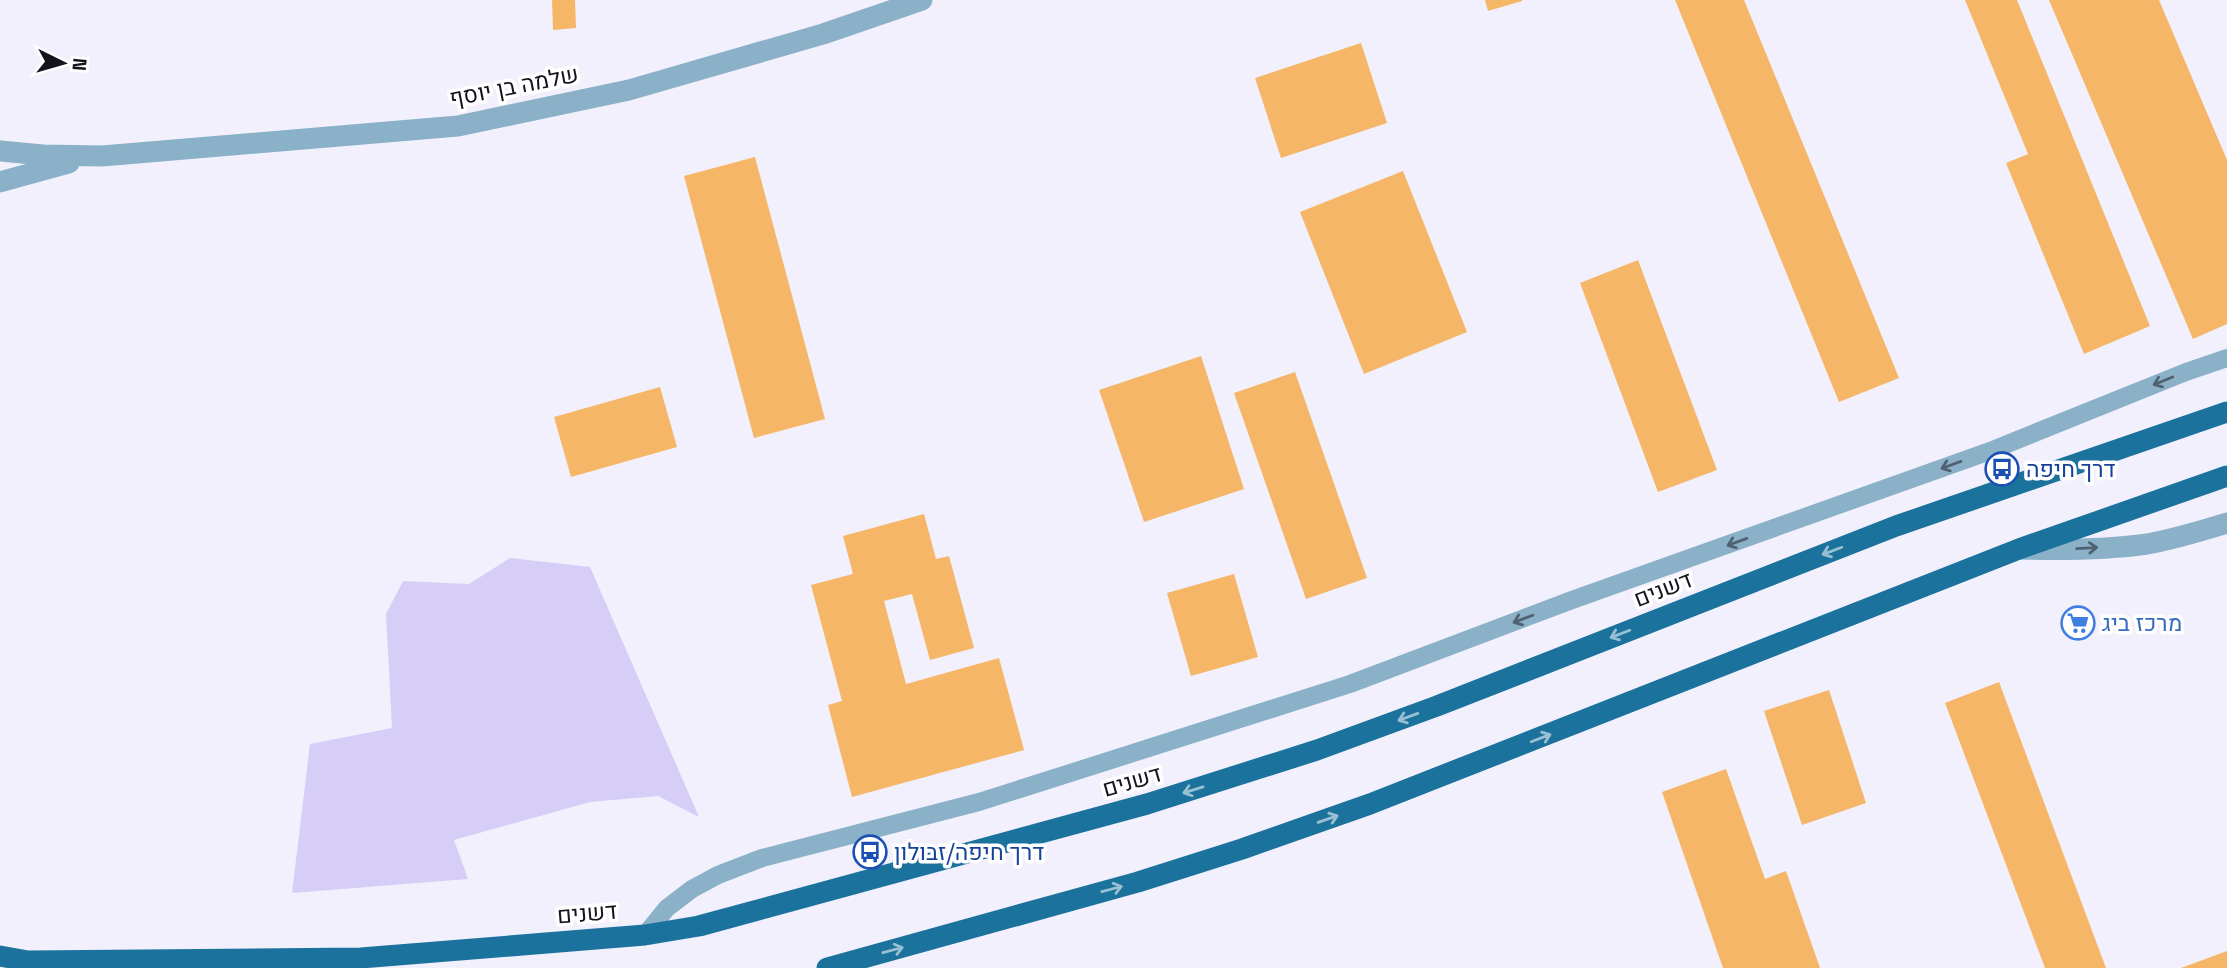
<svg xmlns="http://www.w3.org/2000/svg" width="2227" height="968" font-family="'Space Grotesk',Heebo,sans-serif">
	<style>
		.built { fill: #f2f0fc }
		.green { fill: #d6cef6 }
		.building { fill: #f5b668 }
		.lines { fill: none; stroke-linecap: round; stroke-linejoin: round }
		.lane { stroke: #8ab1c8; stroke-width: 18 }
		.street { stroke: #8ab1c8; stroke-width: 21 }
		.primary { stroke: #1b729c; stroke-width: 21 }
		.oneway { stroke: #506272 }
		.oneway2 { stroke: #98c0d2 }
		.labels { text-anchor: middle; stroke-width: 7; stroke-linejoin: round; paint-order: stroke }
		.street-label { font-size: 23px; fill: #15131b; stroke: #fff }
		.transit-label { font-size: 23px; fill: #164399; stroke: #fff; text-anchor: start }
		.shop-label { font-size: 23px; fill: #366cbe; stroke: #fff; text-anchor: start }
	</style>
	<rect width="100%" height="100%" fill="#fafafe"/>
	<path class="built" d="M0 0H2227V968H0Z"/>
	<path class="green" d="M510 558 590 567 699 817 658 796 590 802 454 840 468 879 292 893 310 744 392 728 386 614 403 581 469 584Z"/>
	<path class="building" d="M552 0H575L576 28 553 30Z
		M1485 0H1522V1L1488 11Z
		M1675 0H1744L1899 378 1839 402Z
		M1965 0H2017L2150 326 2084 354 2006 163 2028 154Z
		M2049 0H2159L2227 160V324L2193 339Z
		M1361 43 1387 123 1281 158 1255 78Z
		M755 157 825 419 754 438 684 176Z
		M1403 171 1467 332 1364 374 1300 212Z
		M1638 260 1717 470 1658 492 1580 283Z
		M1201 356 1244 489 1144 522 1099 390Z
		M1295 372 1367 578 1306 599 1234 393Z
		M660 387 677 447 571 477 554 417Z
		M924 514 936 559 949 556 974 648 930 660 912 594 884 601 906 684 999 658 1024 750 852 797 828 705 842 701 811 585 853 574 843 536Z
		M1234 574 1258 657 1191 676 1167 593Z
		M1999 682 2106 968H2045L1945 703Z
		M1829 690 1866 803 1802 825 1764 711Z
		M1726 769 1765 879 1786 871 1820 968H1723L1662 792Z
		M2227 951V968H2181Z"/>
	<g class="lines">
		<path class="lane" d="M645 935 667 908 692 889 718 875 762 858 979 802 1350 684 1572 600 1990 451 2186 372 2227 358"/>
		<path class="street" d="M0 151 43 155 102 156 458 126 629 90 823 34 922 0
			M0 182 69 163
			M2021 549C2063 550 2106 550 2147 544 2175 539 2201 531 2227 523"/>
		<path class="primary" d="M0 956 28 961 361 958 645 935 699 926 1147 804 1317 750 1437 706 1896 526 2227 412
			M827 968 1138 882 1242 849 1370 804 2019 549 2227 476"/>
	</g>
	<defs><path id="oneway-shaft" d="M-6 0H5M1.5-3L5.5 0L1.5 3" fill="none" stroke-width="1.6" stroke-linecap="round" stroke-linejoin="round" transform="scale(1.75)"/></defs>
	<g class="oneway">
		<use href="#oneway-shaft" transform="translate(2163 381) rotate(158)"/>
		<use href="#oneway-shaft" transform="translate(1951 465) rotate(160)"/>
		<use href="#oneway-shaft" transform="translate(1737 542) rotate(160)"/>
		<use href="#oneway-shaft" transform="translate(2087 548) rotate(-3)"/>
		<use href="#oneway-shaft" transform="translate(1523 619) rotate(159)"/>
	</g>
	<g class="oneway2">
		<use href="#oneway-shaft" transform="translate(1832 551) rotate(159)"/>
		<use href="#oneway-shaft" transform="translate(1620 634) rotate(159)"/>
		<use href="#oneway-shaft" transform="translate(1408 717) rotate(160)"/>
		<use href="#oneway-shaft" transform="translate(1541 738) rotate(-21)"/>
		<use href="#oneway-shaft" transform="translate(1193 790) rotate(163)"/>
		<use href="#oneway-shaft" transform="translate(1328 819) rotate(-19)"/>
		<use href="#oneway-shaft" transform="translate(1112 889) rotate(-15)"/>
		<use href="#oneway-shaft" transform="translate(893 950) rotate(-15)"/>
	</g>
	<defs>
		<symbol id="bus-ring" viewBox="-11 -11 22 22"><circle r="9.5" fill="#fff" stroke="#1a4fb4" stroke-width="1.5"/><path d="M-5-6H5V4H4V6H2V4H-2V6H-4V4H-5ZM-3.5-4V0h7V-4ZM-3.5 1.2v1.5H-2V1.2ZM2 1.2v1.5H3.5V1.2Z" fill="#1a4fb4"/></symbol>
		<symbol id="supermarket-ring" viewBox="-11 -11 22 22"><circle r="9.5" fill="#fff" stroke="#3f7fe0" stroke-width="1.5"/><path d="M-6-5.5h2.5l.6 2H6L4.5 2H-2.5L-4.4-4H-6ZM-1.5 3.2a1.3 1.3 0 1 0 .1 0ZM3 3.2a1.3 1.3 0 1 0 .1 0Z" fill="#3f7fe0"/></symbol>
	</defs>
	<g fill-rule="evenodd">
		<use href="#bus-ring" x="1983" y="450" width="38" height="38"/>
		<use href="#supermarket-ring" x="2059" y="604" width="38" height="38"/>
		<use href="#bus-ring" x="851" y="833" width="38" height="38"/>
	</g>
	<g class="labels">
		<g class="street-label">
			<text transform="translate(514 86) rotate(-11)" y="8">שלמה בן יוסף</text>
			<text transform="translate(1663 589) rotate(-21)" y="8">דשנים</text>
			<text transform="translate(1132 781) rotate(-16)" y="8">דשנים</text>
			<text transform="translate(587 913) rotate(-5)" y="8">דשנים</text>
		</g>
		<g class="transit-label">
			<text x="2026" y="477">דרך חיפה</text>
			<text x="894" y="860">דרך חיפה/זבולון</text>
		</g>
		<g class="shop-label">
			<text x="2102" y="631">מרכז ביג</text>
		</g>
	</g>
	<g transform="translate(63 63) rotate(95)" stroke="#ffffff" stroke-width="5" paint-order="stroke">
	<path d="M0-5L12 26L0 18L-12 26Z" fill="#15131b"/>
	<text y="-10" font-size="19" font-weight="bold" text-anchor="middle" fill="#15131b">N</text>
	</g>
</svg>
